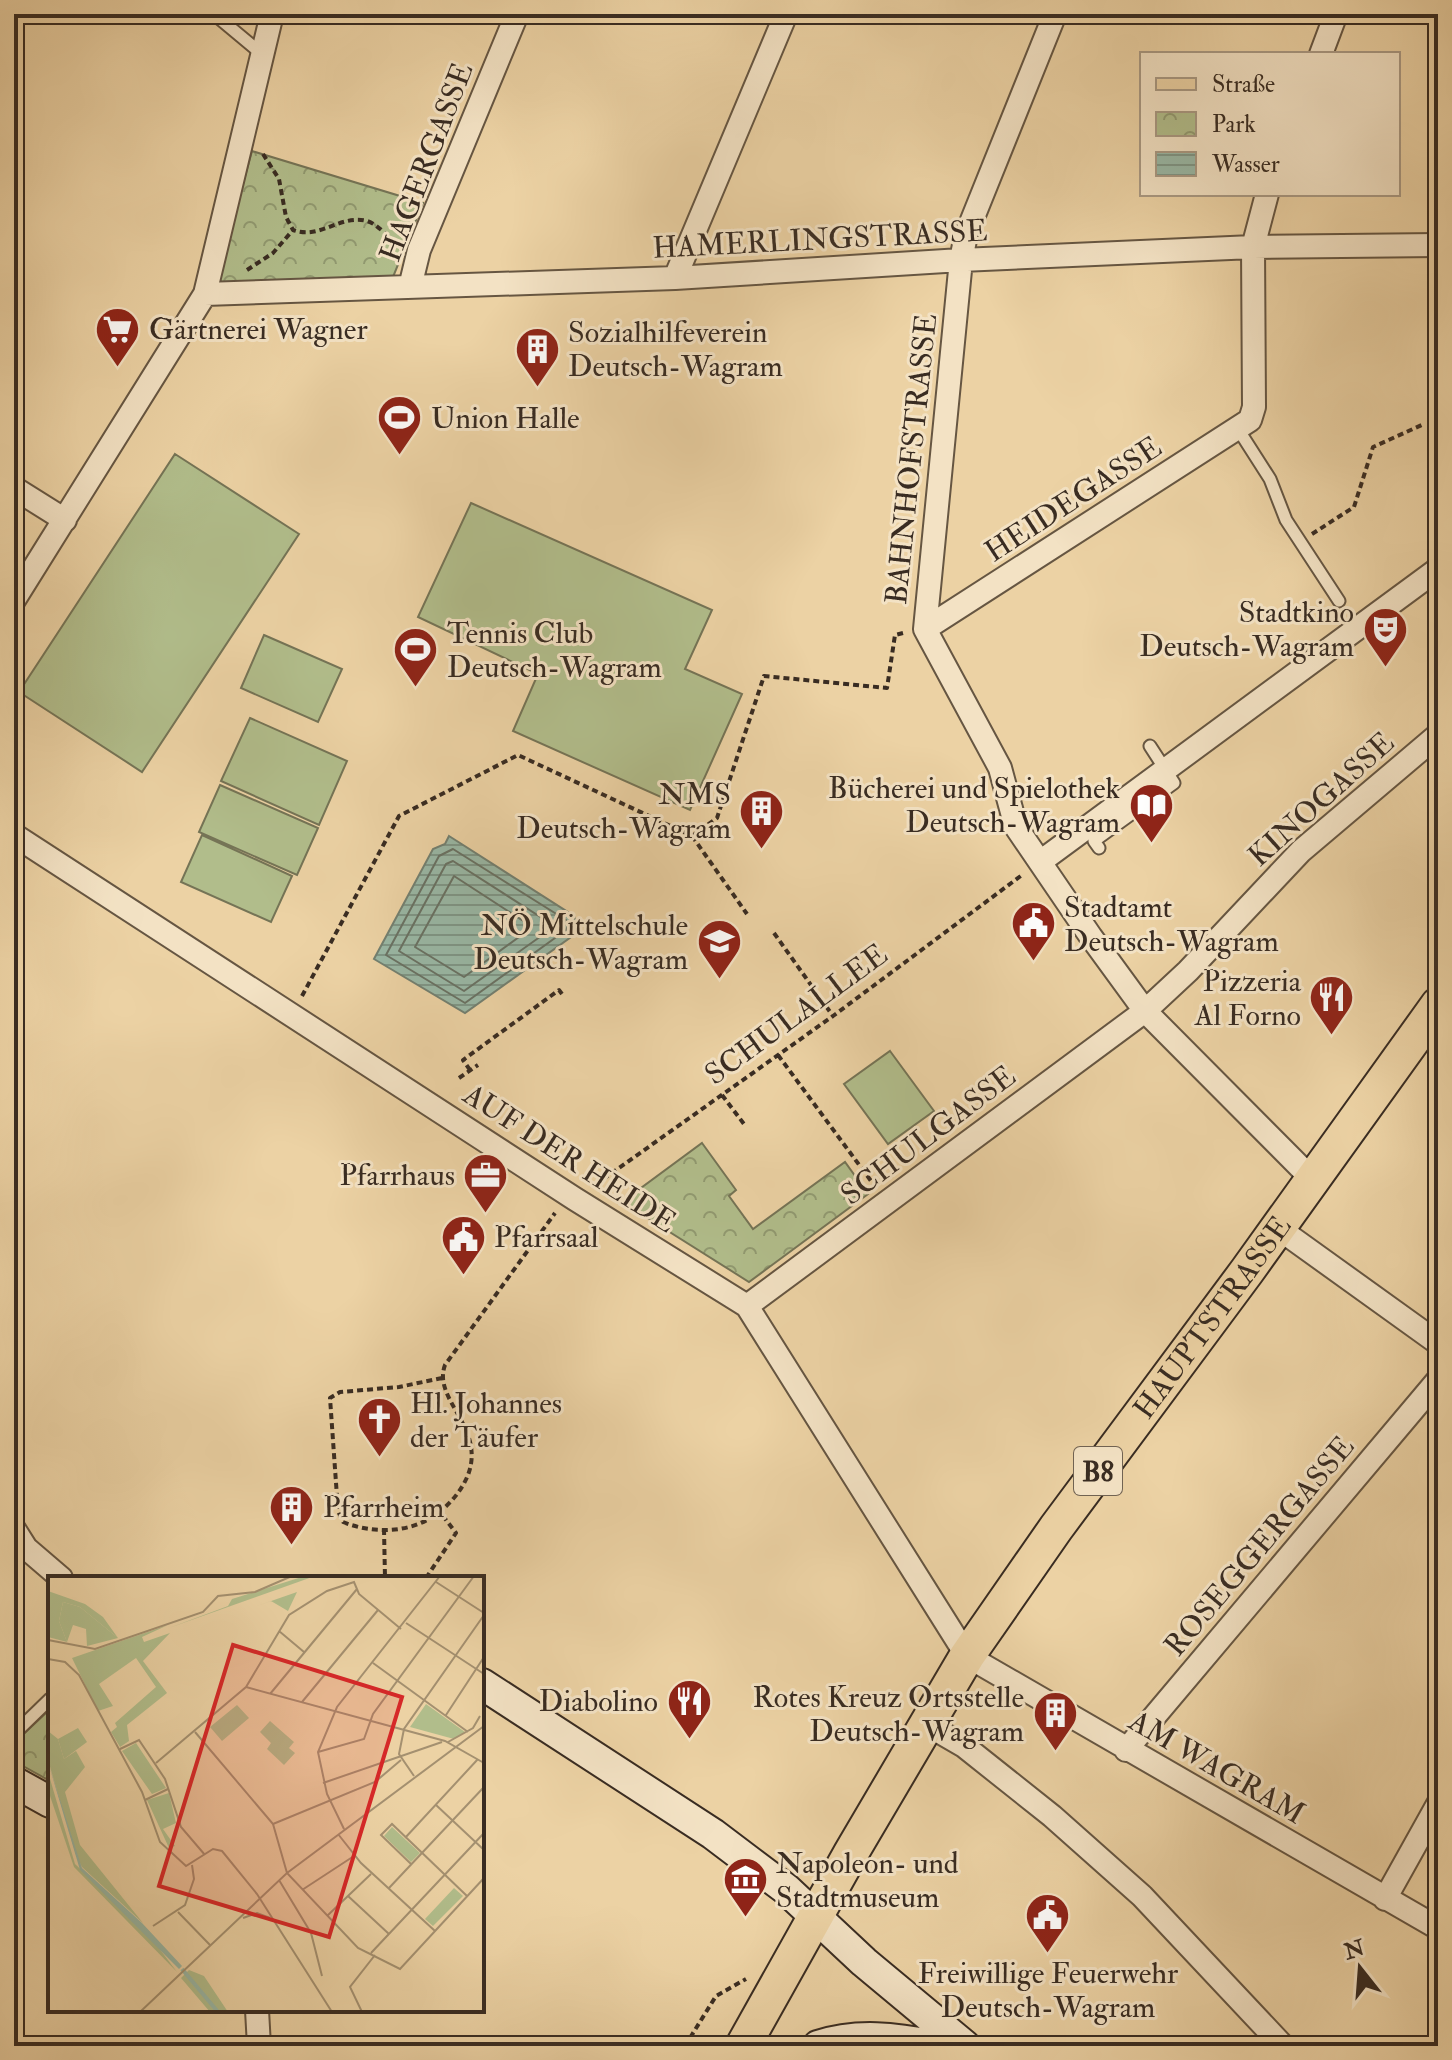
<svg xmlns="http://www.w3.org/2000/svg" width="1452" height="2060" font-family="'IM FELL Double Pica',serif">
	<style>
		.grass { fill: #b1bd8b; stroke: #757456; stroke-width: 2 }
		.park { fill: url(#park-crowns); stroke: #757456; stroke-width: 2 }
		.water { fill: url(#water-rules); stroke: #738071; stroke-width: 2 }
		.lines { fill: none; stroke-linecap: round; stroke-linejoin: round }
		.shore { stroke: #697264; stroke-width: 2 }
		.service-casing { stroke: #665642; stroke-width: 15 }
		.minor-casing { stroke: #665642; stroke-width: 26 }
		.secondary-casing { stroke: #392c22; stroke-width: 34 }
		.primary-casing { stroke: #392c22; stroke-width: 38 }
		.path { stroke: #392c22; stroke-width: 4; stroke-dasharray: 6 4; stroke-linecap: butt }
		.service { stroke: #f3e2c4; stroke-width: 11 }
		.minor { stroke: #f3e2c4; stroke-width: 22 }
		.secondary { stroke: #f3e2c4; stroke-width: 30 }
		.primary { stroke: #ecd2a4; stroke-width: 34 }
		.labels { text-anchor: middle; stroke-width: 6; stroke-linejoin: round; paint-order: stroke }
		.shield { fill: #f3e2c4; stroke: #716353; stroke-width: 2 }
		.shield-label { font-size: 28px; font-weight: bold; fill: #392c22 }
		.street-label { font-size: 30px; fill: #392c22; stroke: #f3e2c4 }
		.poi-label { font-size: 30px; fill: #392c22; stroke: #f3e2c4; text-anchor: start }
		.inset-river { fill: none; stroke: #99b8a6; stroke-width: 4 }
		.inset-road { fill: none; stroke: #a49070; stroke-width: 2 }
		.view { fill: #d62828; fill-opacity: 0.15; stroke: #d62828; stroke-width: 4 }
		.inset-edge { fill: none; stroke: #392c22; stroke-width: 4 }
	</style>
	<defs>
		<pattern id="park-crowns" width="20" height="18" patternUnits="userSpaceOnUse" patternTransform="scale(2)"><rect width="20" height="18" fill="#b1bd8b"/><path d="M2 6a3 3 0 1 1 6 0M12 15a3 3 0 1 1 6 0" fill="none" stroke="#919a71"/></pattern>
		<pattern id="water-rules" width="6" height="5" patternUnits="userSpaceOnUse" patternTransform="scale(2)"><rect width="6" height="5" fill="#99b8a6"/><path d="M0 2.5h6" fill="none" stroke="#7e9687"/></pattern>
	</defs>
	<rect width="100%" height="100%" fill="#ecd2a4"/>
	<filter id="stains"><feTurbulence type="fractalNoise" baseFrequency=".0025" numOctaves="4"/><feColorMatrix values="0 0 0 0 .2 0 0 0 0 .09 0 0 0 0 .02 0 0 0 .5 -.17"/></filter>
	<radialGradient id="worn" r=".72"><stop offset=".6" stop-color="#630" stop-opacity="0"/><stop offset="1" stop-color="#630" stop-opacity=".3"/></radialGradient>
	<path class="grass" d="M175 454 299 534 142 772 19 692Z
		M471 503 712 610 685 669 742 694 690 810 513 731 538 674 418 617Z
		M264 635 342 669 318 722 241 688Z
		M250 718 347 761 319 825 221 781Z
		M220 785 318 828 297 875 199 832Z
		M202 835 292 876 271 922 181 882Z
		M890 1051 934 1111 888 1144 844 1084Z"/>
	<path class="park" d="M252 151 423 203 393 277 214 290Z
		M702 1143 736 1190 729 1196 753 1229 845 1162 868 1194 749 1282 622 1202Z
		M47 1712 50 1714V1781L14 1761V1743Z"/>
	<path class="water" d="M449 836 574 916 578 932 465 1013 374 959 433 849 445 844Z"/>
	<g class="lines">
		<path class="shore" d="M453 849 566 920 568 926 566 930 465 1003 386 955 439 856Z
			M453 861 553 925 551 929 464 991 399 951 446 864Z
			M454 876 531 926 530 929 464 977 415 947Z"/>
		<defs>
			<path id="service" d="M214 14 262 54
				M1238 429 1270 479 1286 520 1339 601
				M1099 848 1094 841 1174 783 1150 746
				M14 1734 50 1699"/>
			<path id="minor" d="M1055 14 966 235 961 260 925 629 1000 768 1016 827 1091 937 1145 1011 1313 1180
				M1321 54 1336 14
				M675 278 786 14
				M410 287 419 250 517 14
				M205 294 675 278 961 260 1253 247 1438 245
				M14 488 65 520
				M14 600 205 294 272 14
				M925 629 1250 420 1254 407 1253 247 1267 194
				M14 835 575 1199 747 1306 967 1656 1438 1928
				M1040 862 1438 569
				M1278 1228 1438 1343
				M747 1306 1145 1011 1188 971 1301 851 1438 735
				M14 1529 26 1548 61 1578
				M926 1724 964 1746 1052 1816 1142 1896 1283 2046
				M1126 1750 1438 1380
				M1385 1899 1438 1804
				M257 2010 259 2046"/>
			<path id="secondary" d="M482 1684 713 1834 750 1862 786 1889 864 1962 965 2046
				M14 1782 50 1802
				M818 2046C857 2033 896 2038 936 2046"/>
			<g id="primary">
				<path id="s1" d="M743 2046 851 1853 967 1656 1056 1528 1247 1271 1438 1005"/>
			</g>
		</defs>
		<use href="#service" class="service-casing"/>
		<use href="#minor" class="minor-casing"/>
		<use href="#secondary" class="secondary-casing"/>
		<use href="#primary" class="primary-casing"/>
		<path class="path" d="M263 154 279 179 286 217 293 230C320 240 340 214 367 221 380 225 386 238 399 242
			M247 270 273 253 293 230
			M1312 534 1354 507 1373 447 1424 424
			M692 836 747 914
			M774 933 833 1016
			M302 996 399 816 518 755 692 836 717 818 764 676 887 688 895 635 903 633
			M778 1055 874 1185
			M470 1070 463 1060 559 990 562 994
			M459 1078 478 1065
			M722 1095 744 1124
			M595 1185 833 1016 1022 875
			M442 1378 399 1387 340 1392 330 1398 338 1511 343 1522C370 1533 406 1534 432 1517 448 1507 461 1492 468 1475 486 1427 432 1400 445 1365L555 1213
			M384 1529 385 1578
			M426 1578 456 1533 440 1512
			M685 2046 716 1996 746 1979"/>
		<use href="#service" class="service"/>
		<use href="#minor" class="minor"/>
		<use href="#secondary" class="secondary"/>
		<use href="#primary" class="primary"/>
	</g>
	<defs>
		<symbol id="supermarket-pin" viewBox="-11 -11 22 30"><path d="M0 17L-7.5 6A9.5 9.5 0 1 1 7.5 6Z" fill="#8f2418" stroke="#f3e2c4"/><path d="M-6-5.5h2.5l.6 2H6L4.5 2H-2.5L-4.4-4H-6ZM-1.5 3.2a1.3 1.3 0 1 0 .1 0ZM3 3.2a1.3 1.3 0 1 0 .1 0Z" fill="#fff"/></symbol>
		<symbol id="building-pin" viewBox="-11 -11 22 30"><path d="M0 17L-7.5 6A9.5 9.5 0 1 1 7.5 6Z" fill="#8f2418" stroke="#f3e2c4"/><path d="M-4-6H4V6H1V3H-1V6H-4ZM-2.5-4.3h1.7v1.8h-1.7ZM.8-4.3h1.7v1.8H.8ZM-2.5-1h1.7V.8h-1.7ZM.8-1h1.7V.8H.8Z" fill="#fff"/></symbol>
		<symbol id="stadium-pin" viewBox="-11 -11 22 30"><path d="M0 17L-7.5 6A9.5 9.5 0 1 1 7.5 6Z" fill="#8f2418" stroke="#f3e2c4"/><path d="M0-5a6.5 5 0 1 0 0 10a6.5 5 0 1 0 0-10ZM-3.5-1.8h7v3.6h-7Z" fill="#fff"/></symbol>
		<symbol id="theatre-pin" viewBox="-11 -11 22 30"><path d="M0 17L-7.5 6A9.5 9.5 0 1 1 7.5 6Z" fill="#8f2418" stroke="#f3e2c4"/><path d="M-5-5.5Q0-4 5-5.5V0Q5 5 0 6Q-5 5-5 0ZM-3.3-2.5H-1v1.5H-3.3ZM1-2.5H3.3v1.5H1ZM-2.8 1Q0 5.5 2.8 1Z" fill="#fff"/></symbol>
		<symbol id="library-pin" viewBox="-11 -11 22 30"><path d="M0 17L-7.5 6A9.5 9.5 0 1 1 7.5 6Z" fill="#8f2418" stroke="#f3e2c4"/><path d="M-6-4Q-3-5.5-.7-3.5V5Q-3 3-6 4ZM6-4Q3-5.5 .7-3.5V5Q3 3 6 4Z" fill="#fff"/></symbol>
		<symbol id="civic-pin" viewBox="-11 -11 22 30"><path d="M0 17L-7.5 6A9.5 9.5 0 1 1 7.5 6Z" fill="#8f2418" stroke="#f3e2c4"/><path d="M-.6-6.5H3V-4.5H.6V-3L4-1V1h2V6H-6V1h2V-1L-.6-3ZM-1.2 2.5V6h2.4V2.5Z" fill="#fff"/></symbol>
		<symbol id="school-pin" viewBox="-11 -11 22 30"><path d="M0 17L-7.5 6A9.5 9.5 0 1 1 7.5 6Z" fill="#8f2418" stroke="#f3e2c4"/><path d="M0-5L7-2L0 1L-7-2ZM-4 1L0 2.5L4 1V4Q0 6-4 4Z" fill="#fff"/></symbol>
		<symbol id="restaurant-pin" viewBox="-11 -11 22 30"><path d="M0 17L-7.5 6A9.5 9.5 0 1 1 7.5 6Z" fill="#8f2418" stroke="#f3e2c4"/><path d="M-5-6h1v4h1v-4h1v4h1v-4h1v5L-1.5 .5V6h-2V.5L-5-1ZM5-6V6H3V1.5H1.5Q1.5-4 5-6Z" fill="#fff"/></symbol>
		<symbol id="office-pin" viewBox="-11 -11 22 30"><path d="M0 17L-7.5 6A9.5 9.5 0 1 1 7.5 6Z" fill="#8f2418" stroke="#f3e2c4"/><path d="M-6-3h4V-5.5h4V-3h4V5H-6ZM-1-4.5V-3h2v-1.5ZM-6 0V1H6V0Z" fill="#fff"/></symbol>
		<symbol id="church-pin" viewBox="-11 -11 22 30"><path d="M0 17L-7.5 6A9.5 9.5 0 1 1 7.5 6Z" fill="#8f2418" stroke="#f3e2c4"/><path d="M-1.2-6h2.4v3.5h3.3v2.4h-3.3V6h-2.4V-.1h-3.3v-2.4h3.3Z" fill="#fff"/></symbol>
		<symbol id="museum-pin" viewBox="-11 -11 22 30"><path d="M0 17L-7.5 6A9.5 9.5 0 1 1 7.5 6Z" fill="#8f2418" stroke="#f3e2c4"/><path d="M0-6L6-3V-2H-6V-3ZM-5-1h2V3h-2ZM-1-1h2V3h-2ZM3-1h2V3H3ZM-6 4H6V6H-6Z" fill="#fff"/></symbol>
	</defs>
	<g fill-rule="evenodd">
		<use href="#supermarket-pin" x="92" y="304" width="51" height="69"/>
		<use href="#building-pin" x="512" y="324" width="51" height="69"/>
		<use href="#stadium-pin" x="374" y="392" width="51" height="69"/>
		<use href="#theatre-pin" x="1360" y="604" width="51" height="69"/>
		<use href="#stadium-pin" x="390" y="624" width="51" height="69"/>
		<use href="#library-pin" x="1126" y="780" width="51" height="69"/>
		<use href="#building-pin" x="736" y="786" width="51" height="69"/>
		<use href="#civic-pin" x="1008" y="898" width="51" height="69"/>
		<use href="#school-pin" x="694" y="916" width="51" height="69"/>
		<use href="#restaurant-pin" x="1306" y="972" width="51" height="69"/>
		<use href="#office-pin" x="460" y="1150" width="51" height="69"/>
		<use href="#civic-pin" x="438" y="1212" width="51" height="69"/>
		<use href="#church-pin" x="354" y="1394" width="51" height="69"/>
		<use href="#building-pin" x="266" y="1482" width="51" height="69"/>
		<use href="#restaurant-pin" x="664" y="1676" width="51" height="69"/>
		<use href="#building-pin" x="1030" y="1688" width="51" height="69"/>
		<use href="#museum-pin" x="720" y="1854" width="51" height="69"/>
		<use href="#civic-pin" x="1022" y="1890" width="51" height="69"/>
	</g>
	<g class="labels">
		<rect class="shield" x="1074" y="1447" width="48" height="48" rx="6"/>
		<g class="shield-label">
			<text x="1098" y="1481">B8</text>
		</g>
		<g class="street-label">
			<text transform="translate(426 162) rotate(-69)" y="10">HAGERGASSE</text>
			<text transform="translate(820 239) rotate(-3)" y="10">HAMERLINGSTRASSE</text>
			<text transform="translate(911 459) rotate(-84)" y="10">BAHNHOFSTRASSE</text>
			<text transform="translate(1073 499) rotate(-33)" y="10">HEIDEGASSE</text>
			<text transform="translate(1321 799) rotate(-42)" y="10">KINOGASSE</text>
			<text transform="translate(796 1014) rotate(-36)" y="10">SCHULALLEE</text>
			<text transform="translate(928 1135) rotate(-37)" y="10">SCHULGASSE</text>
			<text transform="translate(570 1158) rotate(33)" y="10">AUF DER HEIDE</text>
			<text dy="10" stroke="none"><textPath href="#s1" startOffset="868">HAUPTSTRASSE</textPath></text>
			<text transform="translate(1259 1546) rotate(-50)" y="10">ROSEGGERGASSE</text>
			<text transform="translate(1217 1767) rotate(30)" y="10">AM WAGRAM</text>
		</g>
		<g class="poi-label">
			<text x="149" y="339">Gärtnerei Wagner</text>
			<text x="568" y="342">Sozialhilfeverein<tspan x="568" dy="34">Deutsch-Wagram</tspan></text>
			<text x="431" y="428">Union Halle</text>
			<text x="1354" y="622" text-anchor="end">Stadtkino<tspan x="1354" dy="34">Deutsch-Wagram</tspan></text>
			<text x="447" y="643">Tennis Club<tspan x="447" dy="34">Deutsch-Wagram</tspan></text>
			<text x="1120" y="798" text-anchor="end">Bücherei und Spielothek<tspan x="1120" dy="34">Deutsch-Wagram</tspan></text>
			<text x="731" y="804" text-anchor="end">NMS<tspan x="731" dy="34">Deutsch-Wagram</tspan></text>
			<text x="1064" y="917">Stadtamt<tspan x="1064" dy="34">Deutsch-Wagram</tspan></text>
			<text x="688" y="935" text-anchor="end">NÖ Mittelschule<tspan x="688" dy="34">Deutsch-Wagram</tspan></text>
			<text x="1301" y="991" text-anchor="end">Pizzeria<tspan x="1301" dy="34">Al Forno</tspan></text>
			<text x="455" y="1185" text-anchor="end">Pfarrhaus</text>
			<text x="494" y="1247">Pfarrsaal</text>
			<text x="410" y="1413">Hl. Johannes<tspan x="410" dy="34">der Täufer</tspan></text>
			<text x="323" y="1517">Pfarrheim</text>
			<text x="1024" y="1707" text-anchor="end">Rotes Kreuz Ortsstelle<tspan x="1024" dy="34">Deutsch-Wagram</tspan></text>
			<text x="658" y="1711" text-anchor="end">Diabolino</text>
			<text x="776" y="1873">Napoleon- und<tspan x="776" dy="34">Stadtmuseum</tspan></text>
			<text x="1048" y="1983" text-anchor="middle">Freiwillige Feuerwehr<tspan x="1048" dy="34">Deutsch-Wagram</tspan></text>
		</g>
	</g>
	<g transform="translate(48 1576)">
		<rect width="436" height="436" fill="#ecd2a4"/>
		<path d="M257 0H267L121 52 180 30 184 23ZM249 16 240 35 223 25 123 60ZM15 26 32 31 70 62 39 70 38 53 25 49 19 66 11 45ZM189 129 201 142 174 165 162 151ZM222 145 246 166 241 172 247 177 236 189 219 173 223 167 212 156ZM30 152 39 166 16 183 10 163ZM0 196 27 288 95 351 129 396 26 291 0 214ZM406 312 415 320 385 350 377 343Z" fill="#b1bd8b"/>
		<path d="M0 15 37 28 55 41 70 62 32 31 15 26 11 45 19 66 0 61ZM120 49 94 61 96 66 122 57 95 85 119 117 79 149 81 165 72 171 63 156 69 151 67 147 108 111 88 82 51 108 65 130 50 135 24 82ZM0 155 10 163 16 183 28 175 37 191 17 216 32 269 95 347 34 291 28 279 0 184ZM141 394 156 400 180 436H162L133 402Z" fill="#b1bd8b"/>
		<path d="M378 128 417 156 406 163 362 151ZM344 251 372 277 363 286 336 260Z" fill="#b1bd8b"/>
		<path d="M88 167 118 212 104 218 74 175ZM121 217 128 247 115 253 127 270 121 272 99 224Z" fill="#b1bd8b"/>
		<path d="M0 186 34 292 94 347 134 390 131 393 32 294Z" fill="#99b8a6"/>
		<path class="inset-river" d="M134 393 170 436"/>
		<path class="inset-road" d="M388 6 436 37M358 47 436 98M231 55 256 76M0 64 47 73 155 36 170 20 207 16 244 0M0 83 17 86 31 99 94 216 112 266 138 290 165 273 174 275 209 318 284 436M325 87 420 156M198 111 397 165 436 187M222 118 309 13M254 126 330 34M398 139 436 81M147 156 225 248 239 297 310 372 352 393 436 302M400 166 425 152 432 140M72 173 91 164 117 203 133 251 157 279M270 176 316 163 325 138 426 0M108 187 198 111 241 39 279 15 306 6 311 18 353 53M366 200 351 178 356 153 436 39M275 207 394 166M97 224 120 213M388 229 436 274M225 248 327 206 353 184M296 253 279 218 270 176 289 131 392 0M290 258 313 287 387 355M357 262 430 183M363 288 333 259 344 248 419 320M231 304 263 357 274 400M341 312 436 211M254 314 306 280M300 320 341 358M130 336 162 369M279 340 323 298M195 342 209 337 222 342M105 350 137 329 146 303 144 289M323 377 436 257M92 436 239 297 436 150M314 436 302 411 327 379"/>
		<path class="view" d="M185 69 354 121 281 361 111 310Z"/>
		<rect width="436" height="436" class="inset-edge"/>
	</g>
	<rect width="1452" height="2060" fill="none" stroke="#ecd2a4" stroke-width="48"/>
	<rect x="16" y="16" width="1420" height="2028" fill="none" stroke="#392c22" stroke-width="4"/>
	<rect x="24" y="24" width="1404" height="2012" fill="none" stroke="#392c22" stroke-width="2"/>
	<rect x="1140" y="52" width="260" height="144" fill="#f3e2c4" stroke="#a99983" stroke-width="2"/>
	<rect x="1156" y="78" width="40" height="12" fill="#ecd2a4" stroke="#a99983" stroke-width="2"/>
	<text x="1212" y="92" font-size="24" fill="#392c22">Straße</text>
	<rect x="1156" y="112" width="40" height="24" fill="url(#park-crowns)" stroke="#a99983" stroke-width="2"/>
	<text x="1212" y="132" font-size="24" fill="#392c22">Park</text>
	<rect x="1156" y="152" width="40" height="24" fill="url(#water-rules)" stroke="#a99983" stroke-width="2"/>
	<text x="1212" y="172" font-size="24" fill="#392c22">Wasser</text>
	<g transform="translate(1360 1968) rotate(343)" stroke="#f3e2c4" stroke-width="6" paint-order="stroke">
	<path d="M0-6L14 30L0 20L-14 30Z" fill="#392c22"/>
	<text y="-12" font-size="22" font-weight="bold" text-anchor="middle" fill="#392c22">N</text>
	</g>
	<rect width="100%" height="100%" filter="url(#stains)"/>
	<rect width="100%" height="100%" fill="url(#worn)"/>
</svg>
